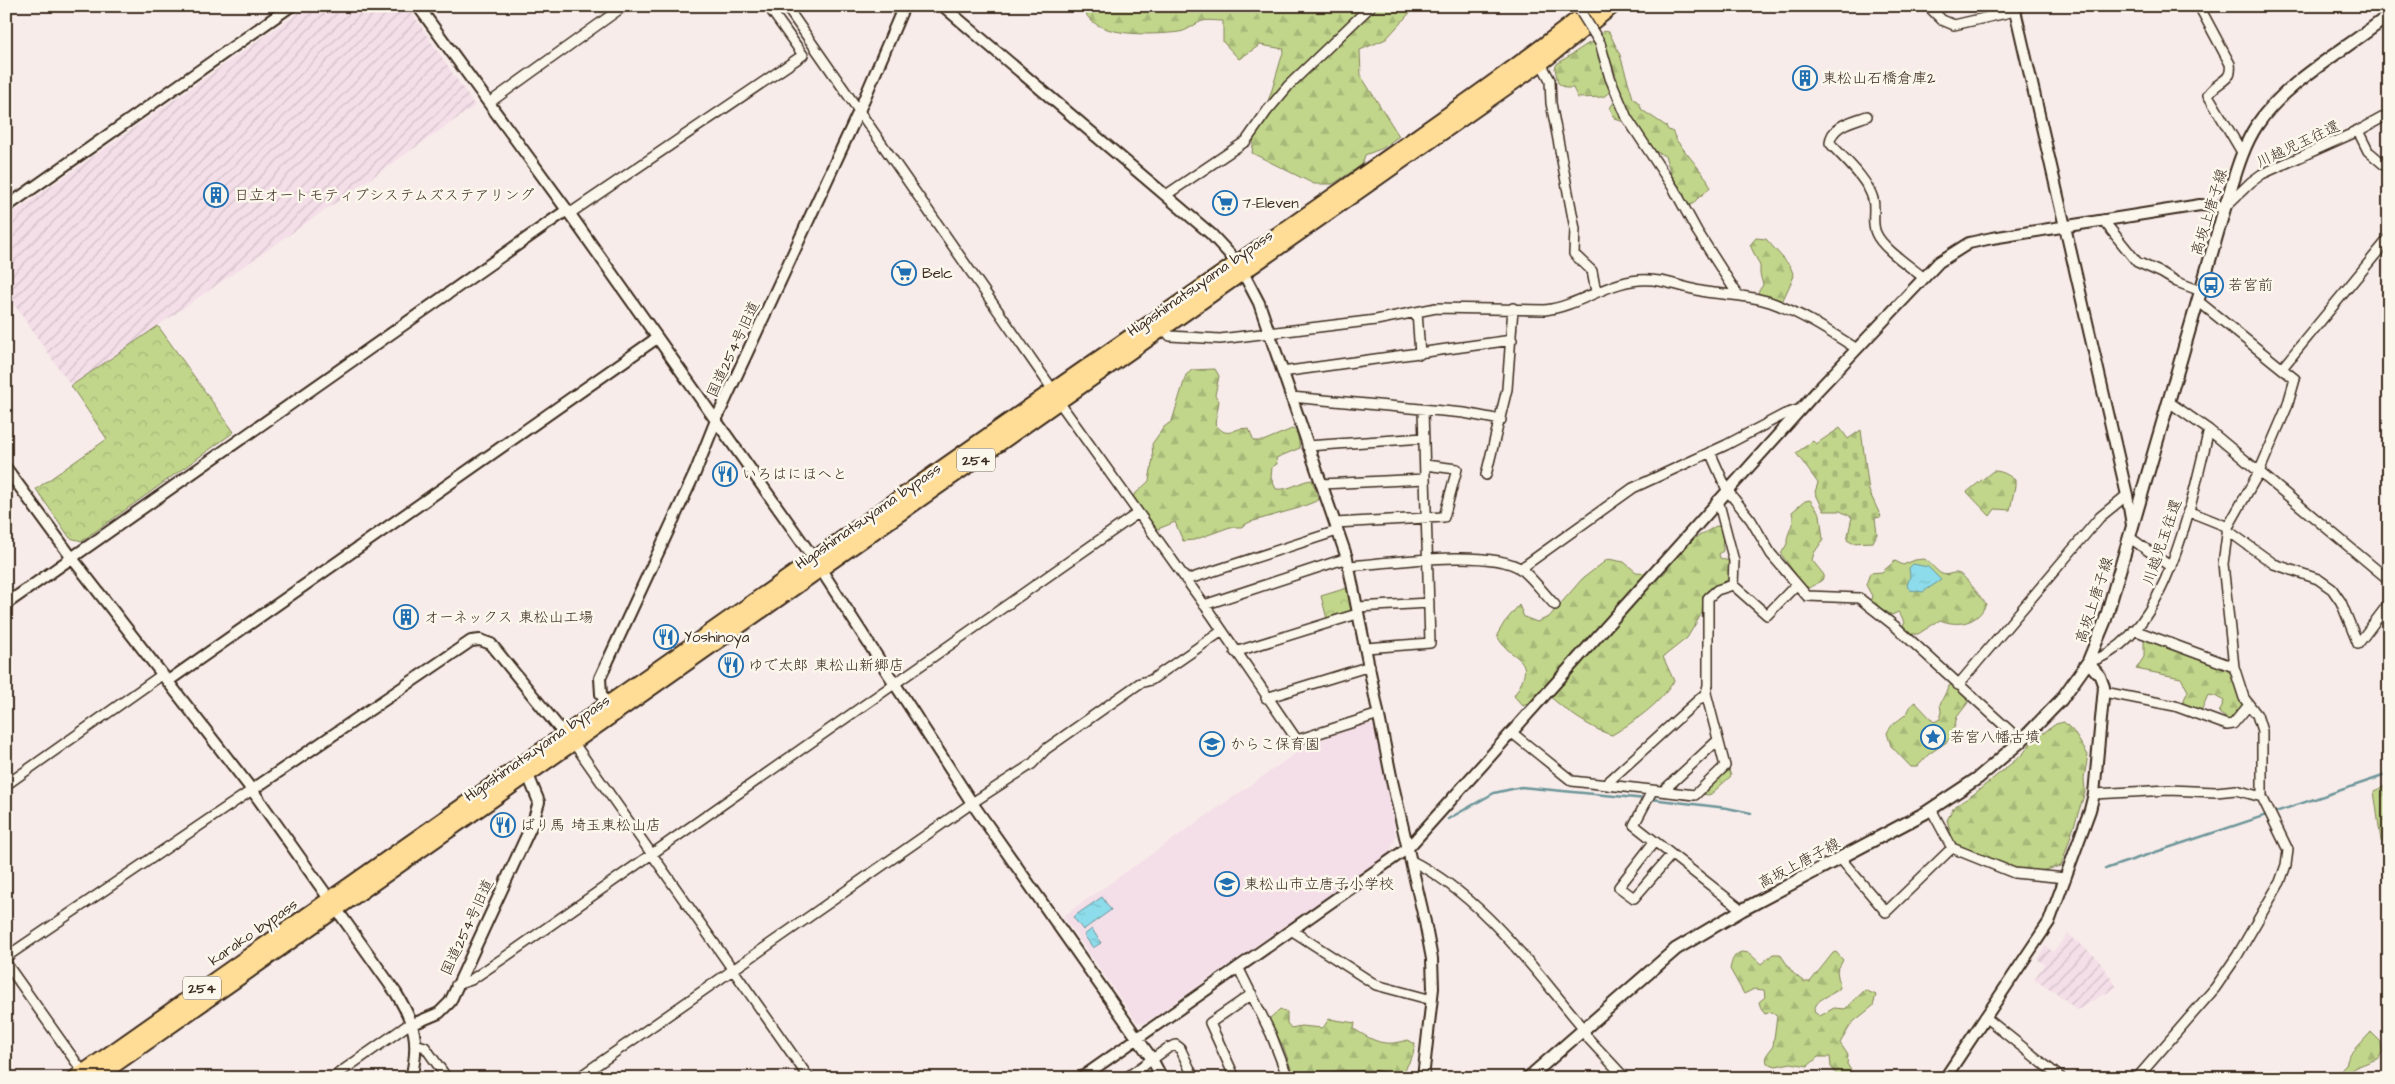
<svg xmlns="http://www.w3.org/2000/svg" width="2395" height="1084" font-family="'Architects Daughter','Klee One',sans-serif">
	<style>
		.built { fill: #f4dee8 }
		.industrial { fill: url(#industrial-furrows) }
		.forest { fill: url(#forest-firs); stroke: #7e8054 }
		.cemetery { fill: url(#cemetery-stones); stroke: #7e8054 }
		.park { fill: url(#park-crowns); stroke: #7e8054 }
		.water { fill: url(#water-ripples); stroke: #6c9599 }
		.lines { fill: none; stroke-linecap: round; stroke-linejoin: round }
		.stream { stroke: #6c9599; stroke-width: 2.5 }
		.minor-casing { stroke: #3b2a1e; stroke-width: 12 }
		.tertiary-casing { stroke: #3b2a1e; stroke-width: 14 }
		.secondary-casing { stroke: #3b2a1e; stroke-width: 15 }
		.trunk-casing { stroke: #3b2a1e; stroke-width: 18 }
		.minor { stroke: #fbf7ec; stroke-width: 9 }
		.tertiary { stroke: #fbf7ec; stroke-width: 10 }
		.secondary { stroke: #fbf7ec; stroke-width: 11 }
		.trunk { stroke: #ffdd96; stroke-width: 14 }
		.minor-bridge-casing { stroke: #3b2a1e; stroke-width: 12; stroke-linecap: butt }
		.minor-bridge { stroke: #fbf7ec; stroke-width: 9 }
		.labels { text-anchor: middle; stroke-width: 5; stroke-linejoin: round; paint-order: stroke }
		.shield { fill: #fbf7ec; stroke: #75685c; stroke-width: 1 }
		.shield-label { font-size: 14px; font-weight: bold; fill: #3b2a1e }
		.poi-label { font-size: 15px; fill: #3b2a1e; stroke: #fbf7ec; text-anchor: start }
		.street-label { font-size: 15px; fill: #3b2a1e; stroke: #fbf7ec }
	</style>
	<defs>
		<pattern id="industrial-furrows" width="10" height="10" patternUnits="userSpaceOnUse" patternTransform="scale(1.25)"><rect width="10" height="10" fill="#f4dee8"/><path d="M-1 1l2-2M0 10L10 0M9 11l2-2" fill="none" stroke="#d2bfc7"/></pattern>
		<pattern id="forest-firs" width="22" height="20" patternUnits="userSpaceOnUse" patternTransform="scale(1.25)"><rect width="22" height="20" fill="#c1d68b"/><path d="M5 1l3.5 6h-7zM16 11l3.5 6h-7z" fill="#a7b878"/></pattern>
		<pattern id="cemetery-stones" width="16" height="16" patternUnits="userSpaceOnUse" patternTransform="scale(1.25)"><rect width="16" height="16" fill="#c1d68b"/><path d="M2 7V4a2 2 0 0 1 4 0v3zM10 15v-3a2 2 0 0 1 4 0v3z" fill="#a7b878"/></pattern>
		<pattern id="park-crowns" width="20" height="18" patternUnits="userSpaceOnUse" patternTransform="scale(1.25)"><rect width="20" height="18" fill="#c1d68b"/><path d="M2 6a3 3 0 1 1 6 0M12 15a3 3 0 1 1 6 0" fill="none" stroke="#a7b878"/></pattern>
		<pattern id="water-ripples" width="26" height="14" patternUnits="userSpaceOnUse" patternTransform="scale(1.25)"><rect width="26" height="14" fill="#8ddceb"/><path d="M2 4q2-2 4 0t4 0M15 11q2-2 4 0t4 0" fill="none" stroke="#7bbdc9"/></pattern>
	</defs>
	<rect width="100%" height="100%" fill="#f8ecea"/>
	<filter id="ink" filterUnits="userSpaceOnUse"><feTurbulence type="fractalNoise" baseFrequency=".02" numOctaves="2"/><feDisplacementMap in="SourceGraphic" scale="10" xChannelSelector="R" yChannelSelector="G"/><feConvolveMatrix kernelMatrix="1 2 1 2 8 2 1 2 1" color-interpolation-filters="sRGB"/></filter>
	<g filter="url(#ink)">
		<path class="built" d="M1368 723 1374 726 1396 836 1390 852 1145 1023 1137 1022 1063 916 1299 751 1302 746Z"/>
		<path class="industrial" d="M308 6H407L475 106 71 386 6 293V218Z
			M2068 934 2097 958 2117 987 2077 1010 2054 991 2034 980 2044 964 2037 959 2046 946 2053 952Z"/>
		<path class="forest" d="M1084 6H1416L1386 39 1360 50 1361 76 1399 136 1383 148 1365 155 1362 165 1333 184H1314L1252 153 1254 137 1271 93 1284 49 1260 45 1239 59 1223 42V21C1216 21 1206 19 1200 22 1193 25 1187 31 1179 32 1156 35 1086 39 1084 6Z
			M1604 31 1609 32 1620 55 1633 98 1639 103 1642 110 1666 126 1668 130 1672 131 1677 141 1707 179 1710 187C1705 194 1697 197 1694 203L1690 205 1684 200V193L1672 176 1665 156 1653 150 1633 125 1615 119 1610 108 1620 93C1617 72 1607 54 1601 34Z
			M1589 43H1596L1610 92 1603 97 1578 98 1573 88H1566L1558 83 1555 68 1557 64Z
			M1756 238 1766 239 1790 266 1794 276 1782 302 1765 303 1758 292 1763 285 1760 274V266L1750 245Z
			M1215 369 1219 376 1215 395 1219 401 1215 424C1230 442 1233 425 1249 429L1254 441H1263L1292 429 1297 431 1300 448 1276 458 1277 464 1272 467 1271 478 1276 489C1290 491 1299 481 1312 480L1319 500 1299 508 1250 522 1241 527H1230L1194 540 1183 541 1175 522 1158 529 1153 528 1133 500V496L1149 481 1153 458 1152 444 1164 427 1172 421 1186 375 1192 370Z
			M1993 471C2002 471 2007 474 2015 480V486L2010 510 1995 509 1990 516 1967 492Z
			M1810 500 1820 514 1823 540 1814 553 1812 560 1824 575 1822 580 1810 588 1804 586 1781 554 1787 544C1786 532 1796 525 1792 512L1805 501Z
			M1716 526 1722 527 1723 551 1719 554 1720 558 1731 562 1729 579 1707 591 1703 597 1702 613 1687 638 1663 657 1674 681C1660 704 1635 721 1612 735 1590 729 1559 706 1542 689L1530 703 1523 706 1514 696C1541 653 1509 663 1497 635L1504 623 1519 605 1524 617 1537 622 1549 617 1582 579 1608 559 1624 562 1636 572 1664 574 1672 561 1694 539Z
			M1924 559C1931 563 1936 571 1942 574 1948 576 1952 572 1957 573 1965 574 1980 597 1986 604 1978 624 1957 627 1940 620L1918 634H1911L1903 626 1905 622 1898 612 1892 615 1870 602 1872 596 1866 585 1870 573 1882 572 1895 561 1903 565 1915 560Z
			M2149 640C2172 648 2219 658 2234 677 2237 681 2239 698 2244 706L2234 718 2229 720 2219 713 2224 701 2215 696 2208 695 2201 711 2182 704 2188 691 2181 678 2136 669 2144 657V641Z
			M1953 684 1970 700 1957 717 1952 736 1948 741 1929 754 1917 767H1911L1891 746 1887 733C1892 723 1897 722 1905 715 1910 711 1909 705 1915 702L1934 722 1940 719 1941 711 1940 704 1949 686Z
			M2064 722 2073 731 2088 755 2084 778 2085 792 2061 866 2040 871 2019 869 1958 846 1952 838 1947 820 1954 807 1974 794 2023 754 2033 740 2056 724Z
			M2389 784V848L2381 841 2374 791Z
			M1742 952 1749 953 1761 964 1773 954H1780L1793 973 1804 982H1810L1833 953 1836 952 1843 960 1837 971 1840 988C1831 997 1815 997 1814 1012L1820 1016 1834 1008 1845 1009 1865 990 1876 995 1873 1006 1852 1023 1840 1043 1848 1055 1847 1064 1852 1072 1849 1078 1838 1076 1831 1067 1830 1057H1818L1808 1066 1791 1063 1776 1066 1767 1063 1766 1056 1773 1046 1777 1016 1771 1012 1765 1014 1761 1009 1759 1002 1765 997 1764 990 1754 989 1744 994 1730 969C1732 961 1733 954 1742 952Z
			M1280 1009 1287 1012V1023L1291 1028 1301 1026 1323 1028 1329 1019 1355 1023 1354 1029C1375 1042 1384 1047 1408 1040L1415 1044 1413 1055 1402 1075 1342 1070 1337 1072 1336 1078 1310 1073 1293 1074 1283 1046 1268 1020Z
			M2371 1032 2381 1042 2382 1052 2379 1058 2354 1068 2342 1078H2322L2329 1072 2339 1071 2346 1064 2349 1056Z"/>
		<path class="cemetery" d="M1840 428 1848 439 1861 430 1869 491 1881 517 1875 518 1877 534 1873 542 1852 543 1847 540 1852 517 1840 511H1824L1815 492 1818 483 1796 453 1813 441 1816 444Z"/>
		<path class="park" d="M158 326 234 432 82 541 70 538 36 489 107 439 71 386Z
			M1347 588 1351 611 1327 619 1321 596Z
			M1728 767 1731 776 1710 795 1699 794Z"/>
		<path class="water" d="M1913 564 1928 567 1941 580 1923 592 1910 590 1907 586 1910 576 1909 568Z
			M1102 897 1111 910 1083 930 1073 917Z
			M1092 929 1101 943 1093 948 1084 935Z"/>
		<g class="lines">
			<path class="stream" d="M1651 799 1727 808 1751 813
				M1448 819 1494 793 1521 787 1646 799
				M2105 869 2389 774"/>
			<defs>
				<path id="minor" d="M786 6 1053 390
					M1928 6 1942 20 1954 25 2015 11
					M2199 6 2230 64C2233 82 2217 80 2208 95L2243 154
					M1600 43 1610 78 1627 118 1674 189 1697 231 1738 295
					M1541 63 1550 80 1551 103 1575 229 1574 254 1592 271 1596 292
					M489 103 624 6
					M1867 116C1854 121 1831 125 1830 143 1844 159 1867 178 1873 199 1876 210 1871 222 1876 233 1882 248 1911 267 1924 278
					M2358 131 2368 151 2389 169
					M1166 195 1246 141 1267 111 1289 85 1371 6
					M2225 207 2251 182 2262 174 2358 131 2389 114
					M569 214 803 55 768 6
					M2103 220 2137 262 2162 273 2177 282 2201 291
					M1417 312 1420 354
					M1164 328 1170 336 1220 339 1376 320 1436 308 1545 310C1578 306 1605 283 1639 280 1662 278 1683 288 1706 292 1727 295 1749 295 1770 302 1801 313 1829 331 1857 349
					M2283 367 2389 238
					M1282 372 1512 340
					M1291 397 1464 413 1501 420
					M1059 402 1213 617 1297 740 1379 714
					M2169 402 2209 430 2389 580
					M1307 446 1424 438
					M1710 452 1727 490 1751 520 1771 554 1807 596 1859 598 1896 627 2021 741
					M1486 475 1507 389 1513 308
					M1322 484 1425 479
					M1718 500 1734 561 1733 585 1767 615 1796 585
					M2188 511 2228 527
					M1335 523 1444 517 1457 469 1425 465
					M2227 530 2274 564 2318 579 2332 589 2341 602 2358 644
					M2129 537 2171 567
					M1349 566C1387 563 1491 548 1521 569 1533 578 1544 594 1555 605
					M1520 569 1633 488 1726 445 1785 414 1801 409
					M1186 580 1337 531
					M1204 605 1347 558
					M1357 607 1429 603
					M2134 630 2234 667
					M2358 644 2389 603
					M1366 648 1430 643 1423 410
					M1235 652 1357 614
					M2088 662C2168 640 2191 500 2209 430
					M1958 685 2100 517 2127 495
					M2104 692 2175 706 2227 725 2233 724 2249 705
					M1706 693 1708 685V598L1717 590 1733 585
					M1266 698 1370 666
					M1511 732 1572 781 1695 795 1725 766 1706 693 1607 783
					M573 742 809 1078
					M6 785 163 674
					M1652 791 1634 825 1742 910
					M1663 791 1718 740
					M2094 794 2169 790 2216 792 2236 790 2262 797
					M1931 809 1952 848 2014 873 2066 878
					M1654 842 1619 887 1634 898 1671 855
					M1840 858 1886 912 1952 848
					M1410 860C1482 896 1530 965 1581 1025L1587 1037 1625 1078
					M1291 930 1376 985 1432 1000
					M6 957 252 790
					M6 963 83 1072
					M1238 967 1271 1034 1288 1078
					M456 985 471 980 505 957 1138 513
					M1985 1017 2061 1078
					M415 1044 425 1047 447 1078
					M332 1078 412 1022
					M578 1078 972 803 1032 764 1046 749 1140 683 1151 680 1222 631
					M1126 1078 1168 1048 1176 1045 1180 1048 1194 1078
					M1235 1078 1210 1023 1252 994
					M1287 1078 1373 1076 1389 1078
					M2137 1078 2215 988 2237 956 2280 882 2286 865 2288 850 2262 797V731L2257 715 2244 698 2234 667 2223 564 2228 527 2259 472 2287 407 2295 379 2198 301"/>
				<path id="tertiary" d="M418 6 567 210 814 559 972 803 1152 1059 1162 1078
					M943 6 1211 234 1238 263 1259 303 1347 558 1392 781 1425 922 1432 959 1433 988 1423 1078
					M2014 6 2127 495 2132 525
					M6 207 291 6
					M6 468 72 558 252 790 396 993C415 1024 420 1041 411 1078
					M6 604 567 210
					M168 681 657 338
					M607 705 601 694 600 678 695 473 716 420 859 111 904 6
					M252 790 471 641 480 640 491 644 564 734
					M413 1024 439 1013 450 1002 533 822 539 802 528 775
					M1081 1078 1408 848 1818 390 1939 262 1969 243 1992 238 2200 205 2225 207
					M1945 1078 2049 922 2090 810 2094 794 2104 687 2100 676 2088 662"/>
				<path id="secondary" d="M1528 1078 1676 949 1742 910 1925 813 1978 778 2021 741 2061 700 2088 662 2105 621 2225 207C2234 180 2241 149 2257 125 2286 81 2347 49 2389 15"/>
				<path id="trunk" d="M75 1078 814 559C993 429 1177 306 1357 179 1437 122 1518 67 1594 6
					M96 1078 1541 63 1613 6"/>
			</defs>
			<use href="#minor" class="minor-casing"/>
			<use href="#tertiary" class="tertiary-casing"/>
			<use href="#secondary" class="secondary-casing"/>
			<use href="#trunk" class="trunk-casing"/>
			<use href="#minor" class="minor"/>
			<use href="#tertiary" class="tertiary"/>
			<use href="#secondary" class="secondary"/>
			<use href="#trunk" class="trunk"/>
			<defs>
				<path id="minor-bridge" d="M1577 6 1600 43"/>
			</defs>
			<use href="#minor-bridge" class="minor-bridge-casing"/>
			<use href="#minor-bridge" class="minor-bridge"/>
		</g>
	</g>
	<defs>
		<symbol id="building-ring" viewBox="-11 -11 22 22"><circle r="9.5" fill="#fbf7ec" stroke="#1f6fb2" stroke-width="1.5"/><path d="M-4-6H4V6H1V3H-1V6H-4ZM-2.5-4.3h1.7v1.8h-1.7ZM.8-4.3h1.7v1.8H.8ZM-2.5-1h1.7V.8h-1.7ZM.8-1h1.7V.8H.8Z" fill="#1f6fb2"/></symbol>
		<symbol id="supermarket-ring" viewBox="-11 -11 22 22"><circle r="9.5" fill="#fbf7ec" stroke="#1f6fb2" stroke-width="1.5"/><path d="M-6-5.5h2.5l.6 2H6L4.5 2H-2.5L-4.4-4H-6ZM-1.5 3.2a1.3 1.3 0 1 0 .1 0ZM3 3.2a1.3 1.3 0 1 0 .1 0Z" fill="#1f6fb2"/></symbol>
		<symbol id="bus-ring" viewBox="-11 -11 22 22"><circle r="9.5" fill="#fbf7ec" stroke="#1f6fb2" stroke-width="1.5"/><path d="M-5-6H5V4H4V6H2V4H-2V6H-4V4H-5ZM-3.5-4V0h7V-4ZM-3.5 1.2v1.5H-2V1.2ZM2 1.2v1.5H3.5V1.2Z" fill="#1f6fb2"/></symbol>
		<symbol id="restaurant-ring" viewBox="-11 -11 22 22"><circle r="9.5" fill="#fbf7ec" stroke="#1f6fb2" stroke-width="1.5"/><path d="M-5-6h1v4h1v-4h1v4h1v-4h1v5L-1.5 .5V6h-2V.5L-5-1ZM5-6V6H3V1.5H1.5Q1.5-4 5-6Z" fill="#1f6fb2"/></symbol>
		<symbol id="sight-ring" viewBox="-11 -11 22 22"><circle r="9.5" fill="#fbf7ec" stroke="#1f6fb2" stroke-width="1.5"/><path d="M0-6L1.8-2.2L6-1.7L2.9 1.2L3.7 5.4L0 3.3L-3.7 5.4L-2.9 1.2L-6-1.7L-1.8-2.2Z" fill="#1f6fb2"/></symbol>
		<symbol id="school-ring" viewBox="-11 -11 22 22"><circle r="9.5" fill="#fbf7ec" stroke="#1f6fb2" stroke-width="1.5"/><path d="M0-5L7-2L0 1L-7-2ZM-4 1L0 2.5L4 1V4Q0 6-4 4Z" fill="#1f6fb2"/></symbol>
	</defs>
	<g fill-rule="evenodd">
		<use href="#building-ring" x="1791" y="64" width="28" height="28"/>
		<use href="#building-ring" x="202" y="181" width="28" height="28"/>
		<use href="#supermarket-ring" x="1211" y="189" width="28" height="28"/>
		<use href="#supermarket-ring" x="890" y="259" width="28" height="28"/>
		<use href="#bus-ring" x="2197" y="271" width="28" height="28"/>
		<use href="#restaurant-ring" x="711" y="460" width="28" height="28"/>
		<use href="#building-ring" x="392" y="603" width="28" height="28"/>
		<use href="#restaurant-ring" x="652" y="623" width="28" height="28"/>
		<use href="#restaurant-ring" x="717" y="651" width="28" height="28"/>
		<use href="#sight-ring" x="1919" y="723" width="28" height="28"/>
		<use href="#school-ring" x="1198" y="730" width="28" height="28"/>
		<use href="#restaurant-ring" x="489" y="811" width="28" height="28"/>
		<use href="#school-ring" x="1213" y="870" width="28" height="28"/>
	</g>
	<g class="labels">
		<g class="shield">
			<rect x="957" y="448.5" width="38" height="23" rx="4"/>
			<rect x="183" y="976.5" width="38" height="23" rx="4"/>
		</g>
		<g class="shield-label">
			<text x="976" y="465">254</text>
			<text x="202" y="993">254</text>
		</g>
		<g class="poi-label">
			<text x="1822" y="83">東松山石橋倉庫2</text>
			<text x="234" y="200">日立オートモティブシステムズステアリング</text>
			<text x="1242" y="208">7-Eleven</text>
			<text x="922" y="278">Belc</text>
			<text x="2228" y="290">若宮前</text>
			<text x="742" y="479">いろはにほへと</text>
			<text x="424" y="622">オーネックス 東松山工場</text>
			<text x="684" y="642">Yoshinoya</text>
			<text x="748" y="670">ゆで太郎 東松山新郷店</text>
			<text x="1950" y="742">若宮八幡古墳</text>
			<text x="1230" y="749">からこ保育園</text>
			<text x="520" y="830">ばり馬 埼玉東松山店</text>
			<text x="1244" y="889">東松山市立唐子小学校</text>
		</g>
		<g class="street-label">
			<text transform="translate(2298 144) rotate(-25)" y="5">川越児玉往還</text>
			<text transform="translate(2209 212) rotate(-73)" y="5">高坂上唐子線</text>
			<text transform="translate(1200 283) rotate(-35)" y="5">Higashimatsuyama bypass</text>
			<text transform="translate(733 349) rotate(-65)" y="5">国道254号旧道</text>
			<text transform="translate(868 516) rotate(-35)" y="5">Higashimatsuyama bypass</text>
			<text transform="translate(2162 542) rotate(-71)" y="5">川越児玉往還</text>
			<text transform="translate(2094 600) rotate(-72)" y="5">高坂上唐子線</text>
			<text transform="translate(537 748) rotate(-35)" y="5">Higashimatsuyama bypass</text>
			<text transform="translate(1799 863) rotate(-28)" y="5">高坂上唐子線</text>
			<text transform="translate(467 927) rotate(-65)" y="5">国道254号旧道</text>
			<text transform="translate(253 932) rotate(-35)" y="5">karako bypass</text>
		</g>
	</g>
	<rect width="2395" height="1084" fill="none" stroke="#fbf7ec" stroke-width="25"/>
	<rect x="12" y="12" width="2370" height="1059" fill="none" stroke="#3b2a1e" stroke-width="2" filter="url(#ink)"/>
</svg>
